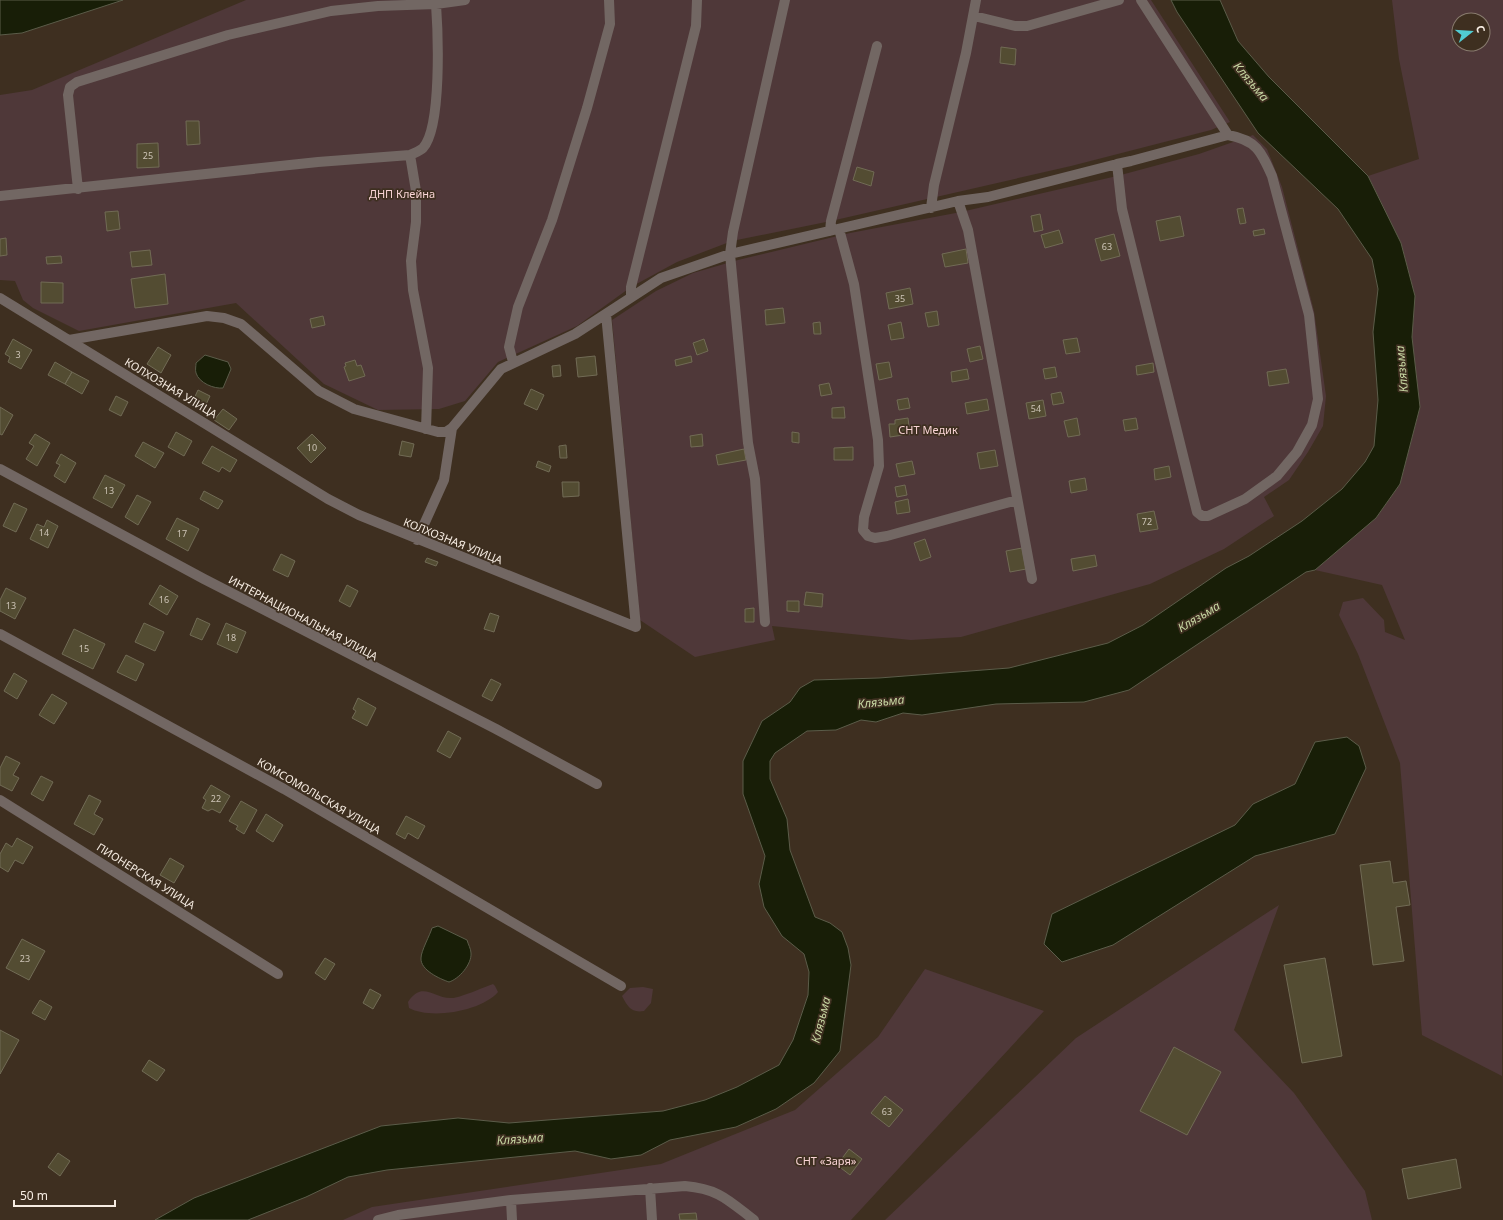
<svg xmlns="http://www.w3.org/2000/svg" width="1503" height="1220" font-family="'Noto Sans',sans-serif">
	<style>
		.green { fill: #4f3839; fill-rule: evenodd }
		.water { fill: #181e07; stroke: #5b5c49 }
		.building { fill: #534c32; stroke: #716b55 }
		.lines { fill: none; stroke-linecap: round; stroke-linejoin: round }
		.minor { stroke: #726763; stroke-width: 10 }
		.labels { text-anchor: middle; stroke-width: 3.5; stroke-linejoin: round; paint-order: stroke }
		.number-label { font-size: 9px; fill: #cdc4b6 }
		.park-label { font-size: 11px; fill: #f8d3d4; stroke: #3e2f20 }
		.street-label { font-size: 11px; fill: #f6ece2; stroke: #3e2f20 }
		.water-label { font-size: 12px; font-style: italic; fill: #c6d5a1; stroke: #3e2f20 }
	</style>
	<rect width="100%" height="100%" fill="#3e2f20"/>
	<path class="green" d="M246 0H1151L1230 122 1211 130 1071 166 831 221 732 241 677 262 631 287 577 326 498 362 465 401 439 409 378 410 324 384 236 303 79 331 33 308 23 300 15 281 0 280V95L32 90Z
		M1392 0H1503L1502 1076 1422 1035 1400 763 1358 654 1339 615 1343 602 1363 598 1384 620 1385 632 1405 640 1382 585 1315 570 1376 518 1400 484 1420 407 1412 337 1415 296 1401 243 1368 176 1419 159 1399 59ZM1459 20H1483V44H1459Z
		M1253 135 1267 149 1282 187 1314 311 1326 396 1323 426 1308 452 1289 480 1264 497 1274 516 1224 549 1150 584 961 637 911 640 772 626 775 640 695 657 640 620 612 320 656 291 693 273 738 260 850 233 961 212 1117 176 1199 154Z
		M1279 905 1234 1030 1294 1093 1365 1191 1372 1220H885L1076 1038Z
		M925 969 1044 1011 851 1220H343L372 1207 661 1164 795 1110 878 1037Z
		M493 984 495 986 498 992C482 1011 431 1020 409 1008L408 1002C423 980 433 999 452 998 460 998 484 987 493 984Z
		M643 987 653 989 651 1003 644 1011C631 1013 628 1007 622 996L630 988Z"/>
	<path class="water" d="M0 0H123L22 33 0 35Z
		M1171 0H1220L1238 41 1269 77 1368 176 1401 243 1415 296 1412 337 1420 407 1400 484 1376 518 1315 570 1306 572 1129 690 1084 702 996 704 922 715 903 713 876 722 861 720 836 730 807 731 775 753 770 761V779L787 819 790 850 815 917 830 923 842 932 848 948 851 965 840 1051 814 1083 776 1109 736 1127 670 1140 641 1155 611 1159 575 1151 387 1170 348 1177 306 1197 248 1220H155L194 1198 381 1126 458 1118 509 1123 663 1111 705 1100 737 1087 779 1065 793 1040 808 995 809 972 804 954 782 936 764 907 759 884 765 856 743 794V761L762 721 790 702 800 688 814 680 879 678 1009 668 1108 643 1143 625 1226 568 1249 556 1302 521 1342 489 1365 462 1374 446 1378 400 1373 332 1378 289 1372 259 1338 209 1258 133 1177 12Z
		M205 355 228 362 231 369 223 388C214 389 199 383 196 373 195 370 196 366 196 363Z
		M1347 737 1359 746 1366 768 1335 834 1255 856 1113 945 1062 962 1044 944 1052 914 1235 825 1253 804 1295 784 1315 742Z
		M438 926 467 940C468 944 471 949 471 953 472 964 459 979 449 982 440 979 420 970 421 958 421 951 430 935 432 928Z"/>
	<path class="building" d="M1001 47 1016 49 1015 65 1000 63Z
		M186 121H199L200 144 187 145Z
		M158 143 159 167 137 168V144Z
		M857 167 874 172 871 186 853 180Z
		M1243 208 1246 223 1240 224 1237 209Z
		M118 211 120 229 107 231 105 212Z
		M1040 214 1043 230 1034 232 1031 216Z
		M1180 216 1184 236 1160 241 1156 221Z
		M1264 229 1265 234 1254 236 1253 231Z
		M1059 230 1063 243 1045 248 1041 235Z
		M1114 234 1120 256 1101 261 1095 239Z
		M6 238 7 255 0 256V239Z
		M966 249 968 263 945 267 942 254Z
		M150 250 152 265 132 267 130 252Z
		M61 256 62 263 47 264 46 257Z
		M165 274 168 304 135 308 131 279Z
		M41 282 63 283V303H41Z
		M910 288 913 304 889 309 886 293Z
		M783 308 785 323 766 325 765 310Z
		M937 311 939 325 928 327 925 313Z
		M323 316 325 325 312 328 310 319Z
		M820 322 821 334H814L813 323Z
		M901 322 904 338 891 340 888 325Z
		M1077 338 1080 352 1066 354 1063 340Z
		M13 339 32 350 21 369 8 362 10 357 5 354Z
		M704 339 708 351 697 355 693 343Z
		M980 346 983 359 970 362 967 349Z
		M158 347 171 355 161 373 147 364Z
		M595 356 597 375 578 377 576 358Z
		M691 356 692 362 676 366 675 360Z
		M355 360 357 366 361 365 365 376 349 381 344 367 346 366 345 363Z
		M55 362 72 372 65 384 48 375Z
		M889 362 892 377 879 380 876 364Z
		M1153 363 1154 372 1137 375 1136 366Z
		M560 365 561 376 553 377 552 366Z
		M1055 367 1057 377 1045 379 1043 369Z
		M967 369 969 379 952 382 951 372Z
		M1286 369 1289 383 1269 386 1267 372Z
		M72 372 89 381 82 394 65 384Z
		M829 383 832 394 821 396 819 385Z
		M531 389 544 395 537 410 524 404Z
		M198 390 210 396 203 411 191 405Z
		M1061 392 1064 403 1053 405 1051 394Z
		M116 396 128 402 121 416 109 410Z
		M908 398 910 408 899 410 897 400Z
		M987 399 989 410 967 414 965 403Z
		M1043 400 1046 416 1029 419 1026 403Z
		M0 407 13 415 2 435 0 434Z
		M844 407 845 418H832V408Z
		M223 409 237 419 229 430 214 420Z
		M908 418 910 434 890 437 889 424H895V420Z
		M1077 418 1080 435 1068 437 1064 421Z
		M1136 418 1138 429 1125 431 1123 420Z
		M176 432 192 441 184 456 168 447Z
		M792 432 799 433V443L792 442Z
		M35 434 50 443 37 466 26 459 34 446 29 443Z
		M312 434 326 448 311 463 297 448Z
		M702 434 703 446 691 447 690 436Z
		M402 441 414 444 411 457 399 455Z
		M143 442 164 453 155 468 135 456Z
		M566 445 567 458H560L559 446Z
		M212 446 237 460 230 472 222 467 219 472 202 463Z
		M853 447V460H834V448Z
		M744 449 746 460 718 465 716 455Z
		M995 450 998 466 980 469 977 453Z
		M61 454 76 463 65 483 54 476 60 465 56 463Z
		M538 461 551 466 549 472 536 467Z
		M912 461 915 474 899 477 896 464Z
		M1169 466 1171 477 1155 480 1154 469Z
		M105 475 125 485 112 508 93 498Z
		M1085 478 1087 490 1071 493 1069 481Z
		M562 482H579V496L563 497Z
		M905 485 907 495 897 497 895 487Z
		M204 491 223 501 218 509 200 499Z
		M137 495 151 502 138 525 125 517Z
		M908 499 910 512 897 514 895 502Z
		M14 503 27 509 16 532 3 526Z
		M1154 511 1158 529 1140 532 1137 514Z
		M177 518 199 529 188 551 166 539Z
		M47 520 58 526 48 548 30 539 37 524 44 527Z
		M925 539 931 557 920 561 914 543Z
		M1022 548 1026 569 1010 572 1006 551Z
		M281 554 295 561 288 577 273 570Z
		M1095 555 1097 566 1073 571 1071 559Z
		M427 558 438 562 436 566 425 562Z
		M160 585 178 596 167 615 149 604Z
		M347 585 358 591 350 607 339 601Z
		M6 588 26 598 15 619 0 611V600Z
		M806 592 823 594 822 607 804 605Z
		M787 601H799V612L787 611Z
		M754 608V622H745V609Z
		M490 613 499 616 494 632 484 629Z
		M197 618 210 624 202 640 190 635Z
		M144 623 164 632 155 651 135 642Z
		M226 623 246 632 237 653 217 644Z
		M74 629 105 644 93 669 62 654Z
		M126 655 144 664 136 681 117 672Z
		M14 673 27 681 17 699 4 691Z
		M491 679 501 684 492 701 482 696Z
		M52 694 67 703 54 724 39 715Z
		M358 698 376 708 367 726 352 718 356 711 353 709Z
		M448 731 461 738 450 758 437 751Z
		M6 756 20 763 13 775 19 778 12 791 0 785V768Z
		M41 776 53 782 43 801 31 794Z
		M211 785 230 796 220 813 212 809 208 811 202 808 206 800 203 798Z
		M89 795 101 801 94 814 103 819 94 835 74 824Z
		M241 801 257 810 244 834 236 829 238 826 229 821Z
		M266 814 283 825 273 842 256 831Z
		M406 816 425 826 418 839 408 833 405 839 396 834Z
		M17 838 33 847 23 864 15 860 8 872 0 867V854L6 843 12 847Z
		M170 858 184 866 174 883 160 875Z
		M1390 861 1393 883 1406 881 1410 905 1396 907 1404 961 1373 965 1360 865Z
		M22 939 45 951 29 980 6 968Z
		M325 958 335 964 325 980 315 973Z
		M1325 958 1342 1056 1302 1063 1284 965Z
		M370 989 381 995 373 1009 363 1003Z
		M40 1000 52 1007 45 1020 32 1013Z
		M0 1030 19 1040 0 1074Z
		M1174 1047 1221 1072 1187 1135 1140 1111Z
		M149 1060 165 1070 157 1081 142 1071Z
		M885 1096 903 1110 889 1127 871 1113Z
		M849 1149 862 1159 850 1175 837 1165Z
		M58 1153 70 1161 60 1176 48 1167Z
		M1456 1159 1461 1188 1408 1199 1402 1169Z
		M696 1213 697 1220H680L679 1214Z"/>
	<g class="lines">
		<path class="minor" d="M1141 0 1228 135
			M974 16 1015 26H1027L1119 0
			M410 155 416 191V222L411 261 413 290 428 368 426 429
			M78 189 68 95 70 87 77 82 228 35 331 11 378 6 436 4 465 0
			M0 196 318 162 410 155C414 153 420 151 423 148 442 127 438 32 436 4
			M958 201 968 230 1032 579
			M931 208 934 185 966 53 976 0
			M839 229 854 284 878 440 879 466 864 517 863 530 868 536 875 538 887 536 1017 500
			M830 231 831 221 877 46
			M631 297V287L696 26 697 0
			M0 298 328 499 359 515 636 627 606 314
			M69 340 207 316 224 318 241 324 319 391 354 409 438 432H446L452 428 501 369 575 334 661 278 730 254 958 201 988 197 1117 164 1131 161 1228 135C1256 140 1261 151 1272 176L1309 315 1318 399 1312 425 1297 452 1277 476 1245 499 1208 516H1202L1197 512 1122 209 1117 164
			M513 362 509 347 518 307 552 220 587 108 610 24 609 0
			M0 469 204 579 496 729 597 784
			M417 540 444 480 452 428
			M765 622 755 479 748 443 730 254 733 232 785 0
			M0 634 284 789 621 986
			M0 800 278 974
			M650 1188 652 1220
			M511 1200 512 1220
			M378 1220 398 1215 511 1200 685 1186C719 1189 728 1200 754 1220"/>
	</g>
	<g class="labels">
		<g class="number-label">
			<text x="148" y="159">25</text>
			<text x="1107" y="250">63</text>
			<text x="900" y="302">35</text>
			<text x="18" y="358">3</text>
			<text x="1036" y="412">54</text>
			<text x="312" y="451">10</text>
			<text x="109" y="494">13</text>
			<text x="1147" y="525">72</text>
			<text x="44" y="536">14</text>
			<text x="182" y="537">17</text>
			<text x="164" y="603">16</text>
			<text x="11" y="609">13</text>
			<text x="231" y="641">18</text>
			<text x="84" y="652">15</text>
			<text x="216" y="802">22</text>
			<text x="25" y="962">23</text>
			<text x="887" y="1115">63</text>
		</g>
		<g class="park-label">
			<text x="402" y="198">ДНП Клейна</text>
			<text x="928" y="434">СНТ Медик</text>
			<text x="826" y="1165">СНТ «Заря»</text>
		</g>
		<g class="street-label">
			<text transform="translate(171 388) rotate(31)" y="4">КОЛХОЗНАЯ УЛИЦА</text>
			<text transform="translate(453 541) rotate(22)" y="4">КОЛХОЗНАЯ УЛИЦА</text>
			<text transform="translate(303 618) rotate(28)" y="4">ИНТЕРНАЦИОНАЛЬНАЯ УЛИЦА</text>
			<text transform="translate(319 796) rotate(30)" y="4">КОМСОМОЛЬСКАЯ УЛИЦА</text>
			<text transform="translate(146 876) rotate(32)" y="4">ПИОНЕРСКАЯ УЛИЦА</text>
		</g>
		<g class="water-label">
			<text transform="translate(1251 82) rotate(50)" y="4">Клязьма</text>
			<text transform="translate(1402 369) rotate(-95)" y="4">Клязьма</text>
			<text transform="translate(1199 617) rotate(-31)" y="4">Клязьма</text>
			<text transform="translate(881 702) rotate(-6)" y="4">Клязьма</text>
			<text transform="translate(821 1020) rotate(-76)" y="4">Клязьма</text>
			<text transform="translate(520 1139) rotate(-4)" y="4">Клязьма</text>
		</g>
	</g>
	<g transform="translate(1471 32) rotate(73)"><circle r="19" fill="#3e2f20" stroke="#887b6e"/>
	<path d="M0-3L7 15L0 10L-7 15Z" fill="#51ccd2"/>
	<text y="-6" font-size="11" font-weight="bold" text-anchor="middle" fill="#f6ece2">С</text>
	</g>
	<path d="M14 1200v6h101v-6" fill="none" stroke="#f6ece2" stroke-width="2"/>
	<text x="20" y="1200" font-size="12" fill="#f6ece2" stroke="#3e2f20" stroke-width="3" paint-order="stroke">50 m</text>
</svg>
